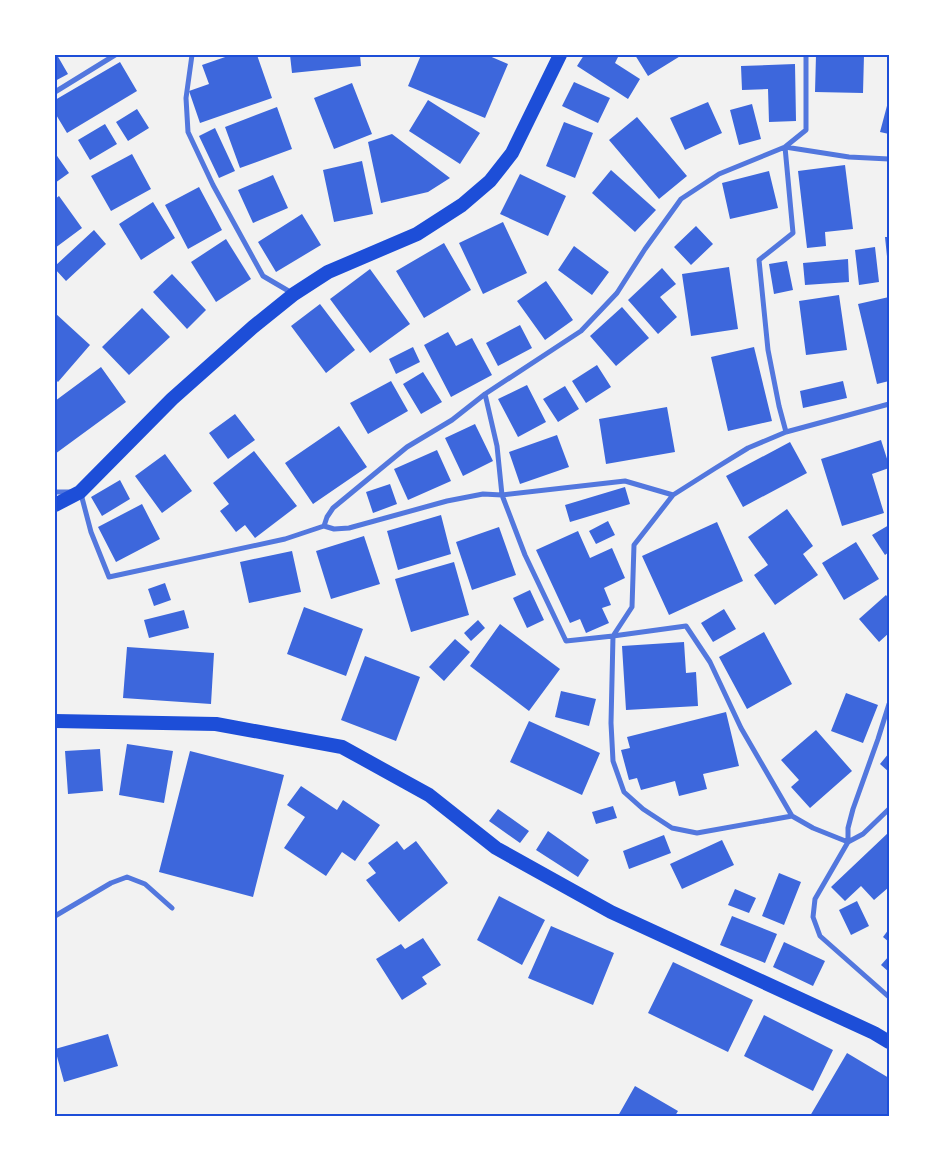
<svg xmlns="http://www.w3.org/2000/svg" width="944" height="1171" font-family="'Libre Baskerville',serif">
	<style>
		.building { fill: #3d67dc }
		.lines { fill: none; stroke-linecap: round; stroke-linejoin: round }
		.minor { stroke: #5277de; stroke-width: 5 }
		.trunk { stroke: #1d4ed8; stroke-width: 14 }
		.neatline { fill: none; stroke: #1d4ed8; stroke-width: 2 }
	</style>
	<rect width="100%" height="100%" fill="#f2f2f2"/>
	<path class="building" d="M55 55H57L68 74 55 81Z
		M231 55H257L272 98 200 123 189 91 209 84 202 65Z
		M290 55H360L361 66 292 73Z
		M421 55H487L508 64 485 118 408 86Z
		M584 55H619L615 63 640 79 628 99 577 66Z
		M635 55H682L648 76Z
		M816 55H864L863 93 815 92Z
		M120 62 137 91 67 133 55 113V100Z
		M795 64 796 121 769 122 768 89 742 90 741 66Z
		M574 82 610 98 598 123 562 106Z
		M352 83 372 134 334 149 314 98Z
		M428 100 480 133 460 164 409 131Z
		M708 102 722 133 685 150 670 118Z
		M888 102H889V134L880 132Z
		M752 104 761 139 739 145 730 110Z
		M277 107 292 149 240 168 225 127Z
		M137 109 149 128 128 141 116 122Z
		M637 117 687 176 659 199 609 140Z
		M564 122 593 133 575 178 546 166Z
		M105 124 117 144 90 160 78 140Z
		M215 128 235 171 219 178 199 136Z
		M392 134 450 178 428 192 381 203 368 142Z
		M55 153 69 173 55 183Z
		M132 154 151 189 111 211 91 176Z
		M362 161 373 214 334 222 323 170Z
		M845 165 853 229 825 232 826 246 807 248 798 171Z
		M611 170 656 210 635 232 592 193Z
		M769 171 778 208 730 219 722 183Z
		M520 174 566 196 548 236 500 214Z
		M273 175 288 208 253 223 238 190Z
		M199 187 222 230 188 249 165 205Z
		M59 196 82 228 55 248V199Z
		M153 202 175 238 141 260 119 224Z
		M302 214 321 245 276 272 258 242Z
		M503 222 527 273 483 294 459 243Z
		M696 226 713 244 691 265 674 247Z
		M94 230 106 244 66 281 55 269V266Z
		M885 237H889V266H888Z
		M226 239 251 279 216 302 191 262Z
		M444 243 471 290 424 318 396 271Z
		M574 246 609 272 592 295 558 270Z
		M875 247 879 282 859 285 855 250Z
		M848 259 849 282 805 285 803 263Z
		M787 261 793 290 774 294 769 264Z
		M729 267 738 329 691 336 682 274Z
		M662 268 676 284 660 297 677 317 658 334 628 300Z
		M370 269 410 324 370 353 330 299Z
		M172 274 206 310 187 329 153 292Z
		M546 281 573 320 545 340 517 301Z
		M839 295 847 350 806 355 799 301Z
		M889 297V381L877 384 858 304Z
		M320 304 355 350 326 373 291 326Z
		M622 307 649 338 616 366 590 336Z
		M142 308 170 337 129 375 102 347Z
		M55 313 90 345 58 382 55 379Z
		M520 325 532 348 498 366 486 343Z
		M448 332 456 346 472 338 492 375 451 397 424 345Z
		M413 347 420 362 396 374 389 359Z
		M754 347 772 421 728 431 711 357Z
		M597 365 611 387 586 403 572 381Z
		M101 367 126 402 55 454V401Z
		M423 372 442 402 421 414 403 384Z
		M391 381 408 411 368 434 350 403Z
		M843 381 847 398 803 408 800 391Z
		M527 385 546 422 518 437 498 399Z
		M565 386 579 409 558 422 543 399Z
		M667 407 675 452 606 464 599 419Z
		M235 414 255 440 228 459 209 433Z
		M475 424 493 461 463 476 445 438Z
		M339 426 367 467 313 504 285 463Z
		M557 435 569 467 520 484 509 452Z
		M881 440 889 465V468L872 474 884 513 842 526 821 459Z
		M790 442 807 473 743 507 726 476Z
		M437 450 451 481 408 500 394 469Z
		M254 451 297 506 255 538 245 525 236 532 220 511 229 504 213 483Z
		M165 454 192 491 162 513 135 476Z
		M120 480 130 499 102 516 91 497Z
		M390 484 397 504 373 513 366 492Z
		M625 487 630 504 570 522 565 505Z
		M142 504 160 539 116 562 98 527Z
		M787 509 813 546 803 554 818 575 775 605 754 575 768 565 748 537Z
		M441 515 451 554 398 570 387 531Z
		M608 521 615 535 596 544 589 531Z
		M717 522 743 581 669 615 642 556Z
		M889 525V552L885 555 872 535Z
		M499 527 516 575 472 590 456 542Z
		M578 531 590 558 612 548 625 578 604 588 611 605 602 608 609 623 586 633 580 619 570 623 536 550Z
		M364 536 380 584 331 599 316 551Z
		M856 542 879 579 844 600 822 563Z
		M292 551 301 592 249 603 240 562Z
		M454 562 469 615 411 632 395 579Z
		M165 583 171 600 154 606 148 589Z
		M530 590 544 620 527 628 513 598Z
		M886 595 889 599V633L879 642 859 619Z
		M304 607 363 629 346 676 287 654Z
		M724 609 736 629 713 642 701 623Z
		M184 610 189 628 149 638 144 620Z
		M478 620 485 628 471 641 464 633Z
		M500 624 560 669 529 711 470 666Z
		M764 632 792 684 747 709 719 657Z
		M455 639 470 652 444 681 429 667Z
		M684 642 686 673 696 672 698 706 626 710 622 646Z
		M127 647 214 653 211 704 123 698Z
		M365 656 420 677 396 741 341 720Z
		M561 691 596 699 589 726 555 717Z
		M846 693 878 705 863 743 831 731Z
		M726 712 739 766 703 774 707 789 679 796 675 781 641 790 637 778 629 780 621 750 630 748 627 737Z
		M529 721 600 753 582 795 510 762Z
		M816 730 852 771 810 808 791 787 799 780 781 760Z
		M127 744 173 751 164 803 119 795Z
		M100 749 103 791 68 794 65 751Z
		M190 751 284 775 253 897 159 872Z
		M889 753V772L880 764Z
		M301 786 337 810 343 800 380 825 355 861 342 852 326 876 284 848 305 817 287 805Z
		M613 806 617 818 596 824 592 812Z
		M498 809 529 831 520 843 489 821Z
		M548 831 589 860 578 877 536 850Z
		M889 832V887L874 900 861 886 845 901 831 887Z
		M664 835 671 853 629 869 623 851Z
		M722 840 734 865 682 889 670 864Z
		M397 841 404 850 416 841 448 883 399 922 366 880 376 873 368 863Z
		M779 873 801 882 784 925 762 916Z
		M735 889 756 898 749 913 728 905Z
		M499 896 545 920 522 965 477 940Z
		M857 901 869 926 851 935 839 910Z
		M732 916 777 934 765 963 720 945Z
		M551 926 614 953 593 1005 528 978Z
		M889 929V942L883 937Z
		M423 938 441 965 422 977 427 984 402 1000 376 959 401 944 405 949Z
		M784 942 825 961 813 986 773 967Z
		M889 956V972L881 965Z
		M673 962 753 1000 728 1052 648 1013Z
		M764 1015 833 1050 813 1091 744 1056Z
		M108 1034 118 1066 64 1082 55 1049Z
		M847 1053 889 1078V1116H810Z
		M635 1086 678 1111 675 1116H618Z"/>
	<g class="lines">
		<path class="minor" d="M192 55 186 98 188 132 213 185 263 276 292 293
			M55 92 115 55
			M485 394 497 446 502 495 525 555 566 641 613 636 686 626 710 662 741 728 792 816 813 828 848 842 863 834 889 809
			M786 432 779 406 768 350 759 260 793 233 785 147 806 130V55
			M55 492H71
			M81 494 91 532 109 577 285 539 324 526 334 529 349 528 447 501 483 494 502 495 625 481 673 495 714 469 748 448 786 432 889 404
			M673 495 634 545 632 607 613 636 611 723 613 761 624 792 643 809 672 828 697 833 792 816
			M324 526 327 517 333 508 407 447 452 420 485 394 581 331 617 293 645 249 681 199 719 174 785 147 849 157 889 159
			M889 704 878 739 853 809 848 828V842L815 899 813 917 820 936 889 997
			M55 916 111 883 127 877 145 884 172 908"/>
		<path class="trunk" d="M55 505 80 492 172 399 253 327 294 294 328 272 417 234 462 205 490 181 512 153 560 55
			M55 721 216 724 342 747 429 795 496 848 611 912 874 1033 889 1042"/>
	</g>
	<rect width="944" height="1171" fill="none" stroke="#ffffff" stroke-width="112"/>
	<rect x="56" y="56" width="832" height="1059" class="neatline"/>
</svg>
